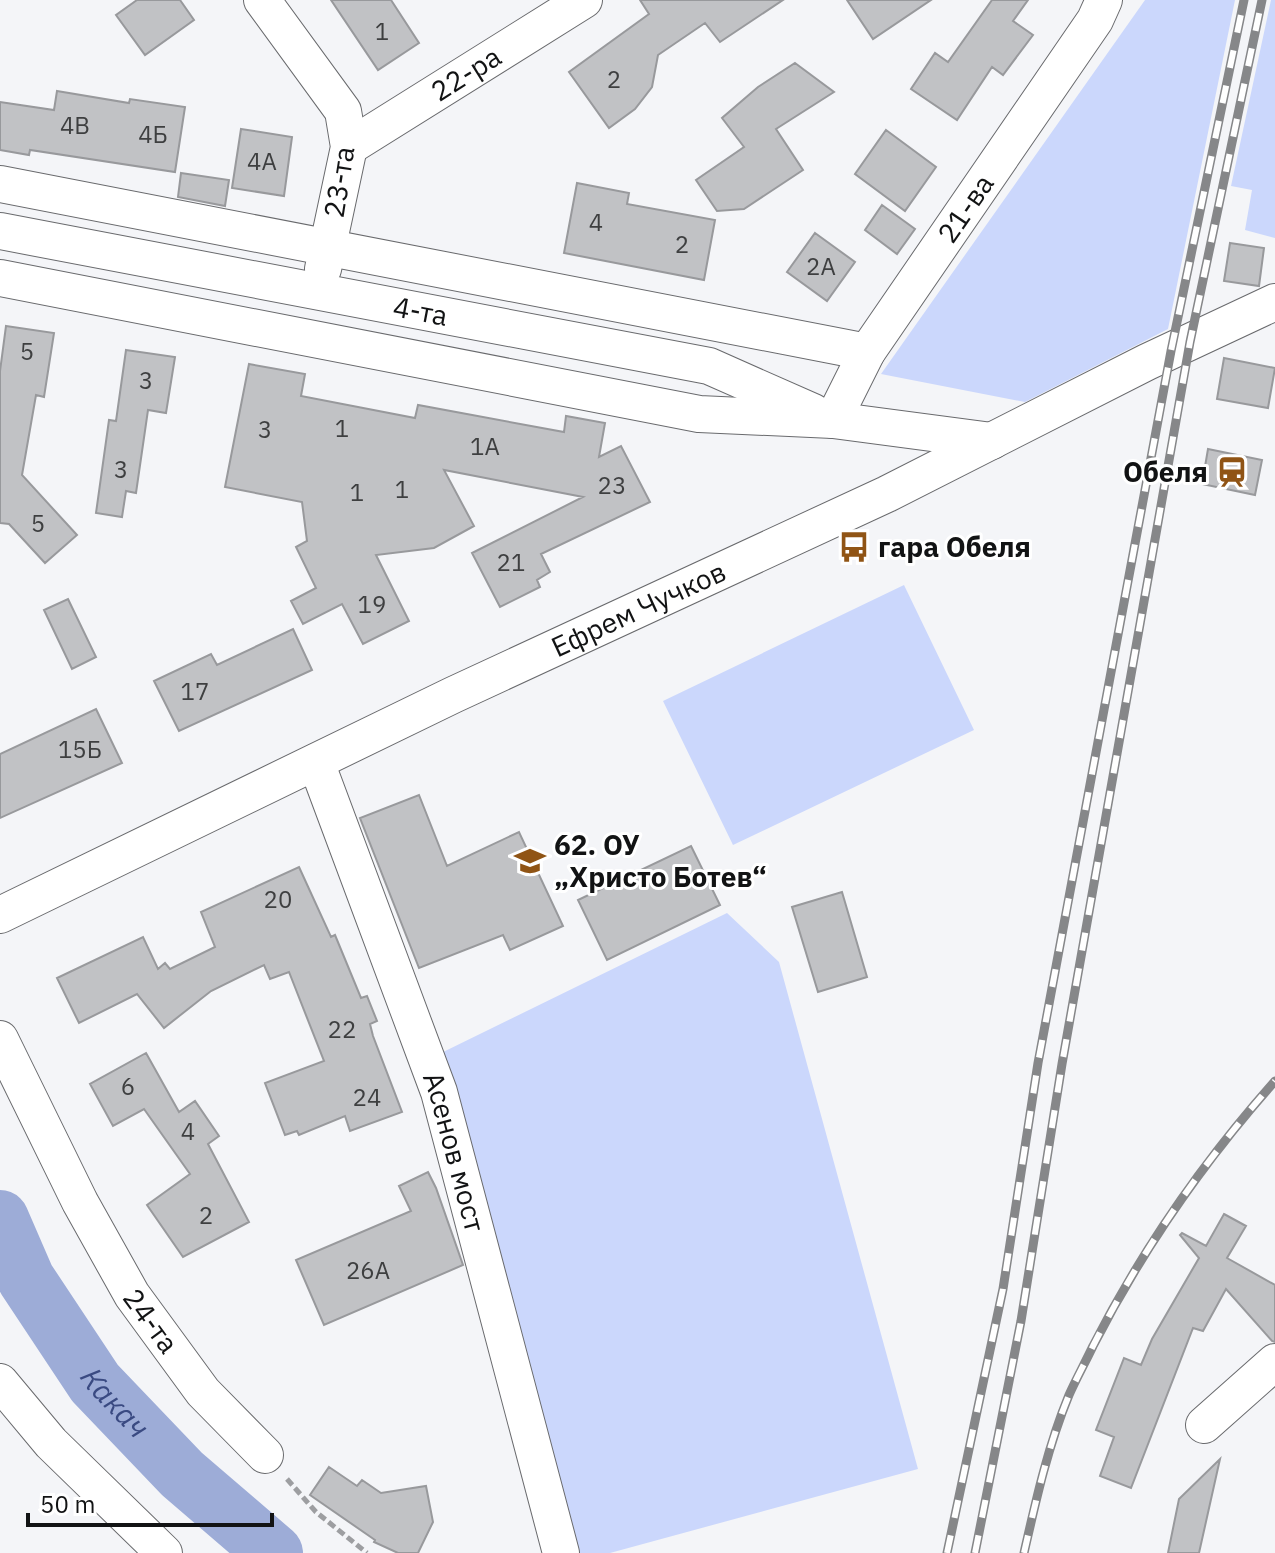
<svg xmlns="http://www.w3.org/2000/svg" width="1275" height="1553" font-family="'IBM Plex Sans',sans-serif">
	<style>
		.green { fill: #cbd7fc }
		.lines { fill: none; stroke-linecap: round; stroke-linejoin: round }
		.river { stroke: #9dacd7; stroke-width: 58 }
		.building { fill: #c1c2c5; stroke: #98999c; stroke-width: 2 }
		.minor-casing { stroke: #696a6d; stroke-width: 38 }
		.path { stroke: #9d9ea1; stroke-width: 5; stroke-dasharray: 8 4; stroke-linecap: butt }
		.minor { stroke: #fff; stroke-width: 36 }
		.rail-casing { stroke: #868789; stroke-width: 9 }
		.rail { stroke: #fff; stroke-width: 6; stroke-dasharray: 18; stroke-linecap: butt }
		.labels { text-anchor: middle; stroke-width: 6; stroke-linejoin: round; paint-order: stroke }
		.number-label { font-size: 24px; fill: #3e3f40 }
		.street-label { font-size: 28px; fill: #121314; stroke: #fff }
		.poi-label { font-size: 28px; font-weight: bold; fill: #121314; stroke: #fff; text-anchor: start }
		.water-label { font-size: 30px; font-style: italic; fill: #3a4a82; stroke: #fff }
	</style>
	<rect width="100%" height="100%" fill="#f4f5f8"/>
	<path class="green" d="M1145 0H1235L1168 329 1025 402 881 374Z
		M1271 0H1275V238L1245 230 1252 190 1231 186Z
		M904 585 974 730 733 845 663 701Z
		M727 913 779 962 918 1469 610 1553H571L435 1056Z"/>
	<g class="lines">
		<path class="river" id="s1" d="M0 1219 26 1279 95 1383 182 1474 274 1553"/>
	</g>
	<path class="building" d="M137 0H180L194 20 145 55 116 15Z
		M331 0H391L419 43 378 70Z
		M640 0H783L720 42 705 23 658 55 652 87 635 109 609 128 569 72 649 14Z
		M847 0H931L873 39Z
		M992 0H1028L1013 21 1033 35 1003 75 992 67 957 120 911 89 935 53 948 62Z
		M795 63 834 92 776 129 803 170 744 209 717 211 696 180 744 147 722 118 758 87Z
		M57 91 129 103 130 99 185 107 175 172 30 150 29 155 0 150V102L54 110Z
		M241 129 292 137 284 196 232 188Z
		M886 130 936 167 905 211 855 174Z
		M181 173 229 180 225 206 178 197Z
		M577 183 629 193 627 204 715 220 704 280 564 253Z
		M882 205 915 229 897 254 865 230Z
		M815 233 855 262 827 301 787 272Z
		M1230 243 1264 248 1259 286 1224 281Z
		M6 326 54 333 44 397 36 395 22 475 77 535 45 563 9 524 0 523V371Z
		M126 350 175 357 166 413 148 410 136 493 126 491 122 517 96 513 109 420 116 421Z
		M1224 358 1275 368 1268 408 1217 399Z
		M249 364 305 374 301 396 415 418 418 405 564 432 566 416 605 423 599 457 621 446 650 502 541 554 550 572 537 580 540 587 500 607 472 553 583 497 444 470 474 526 434 548 376 555 409 621 363 644 342 604 303 624 291 601 316 588 296 547 307 541 302 502 225 487Z
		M1208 449 1262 460 1255 495 1202 484Z
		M68 599 96 657 72 669 44 610Z
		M293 629 312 670 179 731 154 681 211 654 217 665Z
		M96 709 122 763 0 818V754Z
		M419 795 447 866 519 832 563 926 510 950 503 935 419 968 360 818Z
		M691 846 720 905 607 960 578 900Z
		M299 867 331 937 335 935 361 998 367 996 377 1021 370 1024 373 1036 402 1112 350 1131 345 1116 299 1135 297 1131 285 1135 265 1083 324 1061 289 972 270 979 264 965 211 991 164 1028 137 994 79 1023 57 978 143 937 158 969 165 963 170 969 215 947 201 912Z
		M842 892 867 977 818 992 792 907Z
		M146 1053 179 1112 195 1101 219 1136 208 1144 249 1222 183 1257 147 1205 190 1174 144 1109 113 1126 90 1084Z
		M428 1172 436 1188 463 1265 324 1325 296 1260 411 1211 399 1186Z
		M1224 1214 1246 1226 1227 1258 1275 1285V1342L1272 1341 1226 1289 1203 1331 1193 1328 1131 1488 1100 1476 1114 1437 1096 1430 1124 1358 1141 1365 1152 1339 1199 1258 1180 1235 1182 1233 1206 1246Z
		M1220 1459 1199 1553H1168L1179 1499Z
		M329 1467 357 1486 362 1480 381 1493 426 1486 433 1522 418 1553H398L374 1542 375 1540 310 1495Z"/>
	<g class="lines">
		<defs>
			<g id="minor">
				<path d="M262 0 343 111 349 147 323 269"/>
				<path id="s2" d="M349 147 584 0"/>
				<path d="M0 184 867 352"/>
				<path id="s3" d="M0 231 709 366 813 412"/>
				<path d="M0 278 699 414 833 420 992 441"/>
				<path id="s4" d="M833 420 867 352 1095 20 1104 0"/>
				<path id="s5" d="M316 762 439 1092 561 1553"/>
				<path id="s6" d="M0 915 453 695 887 494 1147 362 1275 302"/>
				<path id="s7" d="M0 1039 80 1202 132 1295 203 1392 265 1455"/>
				<path d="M0 1382 51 1443 164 1553"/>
				<path d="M1204 1425 1275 1362"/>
			</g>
		</defs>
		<use href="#minor" class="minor-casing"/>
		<path class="path" d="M287 1479 316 1512 367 1553"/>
		<use href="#minor" class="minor"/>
		<defs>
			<path id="rail" d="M947 1553 1003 1289 1038 1063 1171 351 1244 0
				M975 1553 1021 1321 1062 1064 1190 342 1262 0
				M1024 1553C1036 1500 1048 1446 1069 1395 1076 1379 1085 1363 1093 1346 1142 1250 1203 1162 1275 1081"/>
		</defs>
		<use href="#rail" class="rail-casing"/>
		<use href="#rail" class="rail"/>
	</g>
	<defs>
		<symbol id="station-bare" viewBox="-9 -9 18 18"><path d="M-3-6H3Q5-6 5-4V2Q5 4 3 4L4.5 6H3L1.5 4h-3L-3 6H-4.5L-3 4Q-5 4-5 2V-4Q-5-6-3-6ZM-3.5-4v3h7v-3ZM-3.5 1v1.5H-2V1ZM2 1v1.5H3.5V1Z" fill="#905415" stroke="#fff" stroke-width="2.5" paint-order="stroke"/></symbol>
		<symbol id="bus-bare" viewBox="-9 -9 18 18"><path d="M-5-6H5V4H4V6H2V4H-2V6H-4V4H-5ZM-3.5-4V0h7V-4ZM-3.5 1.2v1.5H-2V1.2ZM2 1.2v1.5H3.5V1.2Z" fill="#905415" stroke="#fff" stroke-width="2.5" paint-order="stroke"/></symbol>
		<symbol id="school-bare" viewBox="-9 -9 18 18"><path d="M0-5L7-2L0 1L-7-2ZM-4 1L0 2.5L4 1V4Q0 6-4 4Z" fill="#905415" stroke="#fff" stroke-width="2.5" paint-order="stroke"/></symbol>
	</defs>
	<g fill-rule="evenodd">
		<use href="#station-bare" x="1210" y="450" width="44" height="44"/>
		<use href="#bus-bare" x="832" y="525" width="44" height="44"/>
		<use href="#school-bare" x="508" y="839" width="44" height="44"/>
	</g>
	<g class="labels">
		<g class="number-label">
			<text x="382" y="40">1</text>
			<text x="614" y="88">2</text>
			<text x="75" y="134">4В</text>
			<text x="153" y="143">4Б</text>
			<text x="262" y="170">4А</text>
			<text x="596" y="231">4</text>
			<text x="682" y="253">2</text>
			<text x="821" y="275">2А</text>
			<text x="27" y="360">5</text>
			<text x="146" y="389">3</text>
			<text x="342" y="437">1</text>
			<text x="265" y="438">3</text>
			<text x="485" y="455">1А</text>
			<text x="121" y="478">3</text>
			<text x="612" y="494">23</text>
			<text x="402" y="498">1</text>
			<text x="357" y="501">1</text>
			<text x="38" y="532">5</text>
			<text x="511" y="571">21</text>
			<text x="372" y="613">19</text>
			<text x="195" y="700">17</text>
			<text x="80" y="758">15Б</text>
			<text x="278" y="908">20</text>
			<text x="342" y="1038">22</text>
			<text x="128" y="1095">6</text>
			<text x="367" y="1106">24</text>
			<text x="188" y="1140">4</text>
			<text x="206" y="1224">2</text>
			<text x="368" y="1279">26А</text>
		</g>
		<g class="street-label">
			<text dy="10" stroke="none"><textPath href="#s2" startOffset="138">22-ра</textPath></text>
			<text transform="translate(339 182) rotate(-81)" y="10">23-та</text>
			<text dy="10" stroke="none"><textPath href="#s4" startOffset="250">21-ва</textPath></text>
			<text dy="10" stroke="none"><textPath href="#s3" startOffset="428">4-та</textPath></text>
			<text dy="10" stroke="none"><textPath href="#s6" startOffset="708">Ефрем Чучков</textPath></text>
			<text dy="10" stroke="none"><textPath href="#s5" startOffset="414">Асенов мост</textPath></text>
			<text dy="10" stroke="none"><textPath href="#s7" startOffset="320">24-та</textPath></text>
		</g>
		<g class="poi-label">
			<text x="1208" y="482" text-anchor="end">Обеля</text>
			<text x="878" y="557">гара Обеля</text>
			<text x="554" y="855">62. ОУ<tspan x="554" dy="32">„Христо Ботев“</tspan></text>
		</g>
		<g class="water-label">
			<text dy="10" stroke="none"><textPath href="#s1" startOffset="218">Какач</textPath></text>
		</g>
	</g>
	<path d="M28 1513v12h244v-12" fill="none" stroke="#121314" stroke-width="4"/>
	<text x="40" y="1513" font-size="24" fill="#121314" stroke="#ffffff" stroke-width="6" paint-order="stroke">50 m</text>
</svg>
